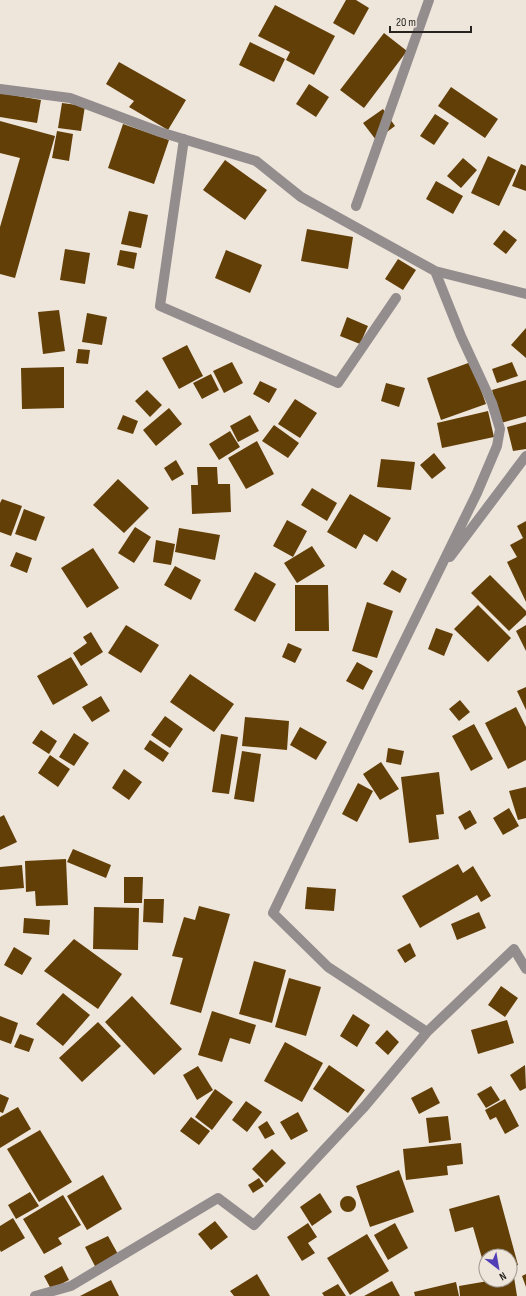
<svg xmlns="http://www.w3.org/2000/svg" width="526" height="1296" font-family="'Sofia Sans Condensed',sans-serif">
	<style>
		.building { fill: #633f08 }
		.lines { fill: none; stroke-linecap: round; stroke-linejoin: round }
		.minor { stroke: #938d8e; stroke-width: 10 }
	</style>
	<rect width="100%" height="100%" fill="#eee5db"/>
	<path class="building" d="M346 0H356L369 8 354 35 333 23Z
		M275 5 335 36 314 75 286 60 290 52 258 36Z
		M384 33 407 51 364 108 340 90Z
		M250 42 285 59 274 82 239 65Z
		M119 62 186 100 168 130 129 107 134 101 106 84Z
		M309 84 329 97 316 117 296 104Z
		M451 87 498 119 485 138 438 106Z
		M0 93 41 100 37 123 0 117Z
		M62 103 85 106 81 131 58 128Z
		M383 109 395 126 376 140 363 123Z
		M435 114 449 123 434 145 420 136Z
		M0 121 55 136 15 278 0 274V227L20 158 0 153Z
		M123 124 169 140 154 184 108 168Z
		M57 131 73 134 69 161 52 158Z
		M488 156 516 170 499 206 471 193Z
		M463 158 477 170 461 188 447 176Z
		M225 160 267 190 245 220 203 190Z
		M521 164 526 166V191L512 186Z
		M436 181 463 196 453 214 426 199Z
		M129 211 148 215 141 248 121 244Z
		M307 229 353 237 348 269 301 261Z
		M504 230 517 240 506 254 493 244Z
		M65 249 90 253 85 284 60 280Z
		M120 250 137 253 134 269 117 265Z
		M226 250 262 265 250 293 215 278Z
		M398 259 416 270 403 290 385 279Z
		M59 310 65 351 43 354 38 312Z
		M87 313 107 317 102 345 82 342Z
		M347 317 368 326 360 344 340 336Z
		M526 328V358L511 345Z
		M187 345 203 376 179 389 162 358Z
		M78 349 90 350 88 364 76 363Z
		M232 362 243 383 224 393 213 371Z
		M471 362 486 404 441 420 427 378Z
		M512 362 518 376 497 383 492 369Z
		M64 367V408L22 409 21 368Z
		M211 374 219 390 202 399 193 383Z
		M526 380V416L501 423 492 390Z
		M260 381 277 389 269 403 253 394Z
		M386 383 405 388 399 407 381 401Z
		M147 390 162 405 150 417 135 401Z
		M295 399 317 413 300 438 278 424Z
		M169 408 182 424 156 446 143 430Z
		M488 411 494 437 442 448 437 423Z
		M123 415 138 421 133 434 117 429Z
		M250 415 259 431 238 442 230 426Z
		M526 422V449L513 451 507 427Z
		M274 425 299 443 288 458 262 441Z
		M230 431 240 447 219 460 209 444Z
		M257 441 274 474 246 489 228 458Z
		M434 453 446 468 432 479 420 465Z
		M381 459 415 462 411 490 377 487Z
		M176 460 184 474 172 481 164 468Z
		M197 467H217L218 484H230L231 512 192 514 191 485H198Z
		M118 479 149 508 124 533 93 505Z
		M312 488 337 503 327 521 301 505Z
		M350 494 391 518 377 542 364 534 356 549 327 532Z
		M2 499 22 506 11 536 0 532V503Z
		M24 509 45 517 36 541 15 534Z
		M287 520 307 531 293 557 273 546Z
		M526 521V602L507 562 517 557 510 545 523 538 517 526Z
		M135 527 151 537 134 563 118 553Z
		M179 528 220 535 215 560 175 552Z
		M156 540 175 544 171 565 153 562Z
		M312 546 325 566 297 583 284 563Z
		M93 548 119 588 87 608 61 568Z
		M16 552 32 558 27 573 10 566Z
		M175 566 201 580 191 600 164 585Z
		M392 570 407 579 400 593 383 584Z
		M255 572 276 584 255 622 234 610Z
		M490 575 526 611V615L509 631 471 593Z
		M295 585H328L329 631H295Z
		M367 602 393 611 377 658 352 651Z
		M478 605 511 638 488 662 454 629Z
		M126 625 159 645 141 673 108 653Z
		M526 625V651L516 631Z
		M436 628 453 634 444 656 428 649Z
		M91 632 103 652 81 666 73 653 87 643 83 637Z
		M288 643 302 649 295 663 282 657Z
		M71 657 88 685 53 705 37 676Z
		M357 662 373 671 363 690 346 681Z
		M190 674 234 704 214 732 170 702Z
		M526 687V710L517 691Z
		M101 696 110 711 92 722 82 707Z
		M460 700 470 712 459 721 449 709Z
		M516 707 526 727V760L508 769 485 723Z
		M165 716 183 729 170 748 151 735Z
		M245 717 289 721 287 750 242 746Z
		M474 724 493 759 471 771 452 736Z
		M300 727 327 742 316 760 290 745Z
		M41 730 57 741 49 754 32 743Z
		M74 733 89 743 74 766 59 757Z
		M221 734 238 737 229 794 212 792Z
		M150 740 169 753 163 762 144 749Z
		M388 748 404 751 401 765 386 762Z
		M242 751 261 754 254 802 234 799Z
		M50 755 70 769 58 787 38 773Z
		M381 762 399 789 380 800 363 774Z
		M124 769 142 782 129 800 112 788Z
		M439 772 444 814 436 815 439 839 409 843 401 777Z
		M358 783 373 791 357 822 342 814Z
		M526 787V818L518 820 509 791Z
		M509 808 519 826 503 835 493 818Z
		M470 810 477 823 465 830 458 817Z
		M4 815 17 842 0 850V817Z
		M73 849 111 865 106 878 67 862Z
		M66 859 68 905 36 906 35 891 26 892 25 861Z
		M458 864 463 873 473 866 491 896 481 902 477 895 420 928 402 896Z
		M22 865 24 888 0 890V867Z
		M124 877H143L142 903H124Z
		M307 887 336 889 334 911 305 909Z
		M144 899H164L163 923 143 922Z
		M199 906 230 914 201 1013 170 1004 183 958 172 956 184 917 195 920Z
		M94 907 139 908 138 950 93 949Z
		M479 912 486 928 457 940 451 924Z
		M24 918 50 920 49 935 23 933Z
		M74 939 122 974 98 1009 44 971Z
		M410 943 416 956 405 963 397 950Z
		M14 947 32 958 22 975 4 965Z
		M254 961 286 970 272 1023 239 1014Z
		M289 978 321 987 306 1036 275 1027Z
		M501 986 518 998 505 1017 488 1005Z
		M63 993 90 1015 63 1046 36 1024Z
		M132 996 182 1049 154 1075 105 1022Z
		M212 1011 256 1025 250 1044 230 1038 222 1062 198 1055Z
		M353 1014 370 1025 357 1047 340 1036Z
		M0 1016 18 1023 11 1044 0 1040Z
		M507 1020 514 1043 478 1054 471 1030Z
		M98 1022 121 1046 82 1082 59 1058Z
		M387 1030 399 1042 388 1055 375 1043Z
		M20 1034 34 1039 29 1052 14 1047Z
		M285 1042 323 1063 302 1102 264 1081Z
		M329 1065 365 1090 348 1113 313 1089Z
		M525 1065 526 1088 520 1091 510 1075Z
		M198 1066 213 1090 197 1100 183 1075Z
		M491 1086 500 1100 486 1108 477 1094Z
		M432 1087 440 1103 419 1114 411 1098Z
		M215 1089 233 1102 212 1130 195 1117Z
		M0 1094 9 1098 3 1113 0 1112Z
		M505 1099 519 1126 505 1134 496 1117 490 1120 485 1110Z
		M246 1101 262 1112 247 1132 232 1120Z
		M18 1107 31 1129 0 1148V1117Z
		M298 1112 308 1131 291 1140 280 1122Z
		M448 1116 451 1140 429 1143 426 1118Z
		M191 1117 210 1131 199 1145 180 1131Z
		M267 1121 275 1134 265 1139 258 1127Z
		M40 1130 72 1182 39 1202 7 1149Z
		M461 1143 463 1164 447 1166 448 1175 406 1180 403 1149Z
		M272 1149 286 1163 266 1183 252 1169Z
		M399 1170 414 1212 370 1227 356 1186Z
		M103 1175 122 1209 87 1230 67 1196Z
		M259 1178 264 1186 253 1193 248 1185Z
		M30 1192 39 1206 16 1219 8 1205Z
		M320 1193 332 1212 312 1226 300 1207Z
		M63 1195 81 1225 58 1238 62 1244 44 1254 23 1219Z
		M499 1195 518 1265 510 1267V1256H486V1272L473 1227 455 1232 449 1209Z
		M340 1204a8 8 0 1 1 16 0a8 8 0 1 1-16 0Z
		M13 1218 25 1238 1 1252 0 1250V1226Z
		M215 1221 228 1237 211 1250 198 1234Z
		M308 1223 317 1237 308 1243 315 1253 302 1261 287 1237Z
		M395 1223 408 1248 388 1260 374 1235Z
		M367 1234 389 1271 350 1295 327 1258Z
		M108 1236 119 1256 96 1268 85 1247Z
		M62 1266 69 1280 51 1289 44 1276Z
		M257 1274 270 1296H234L230 1291Z
		M526 1274V1287L522 1276Z
		M510 1277H514L517 1296H460L459 1286 494 1280H510Z
		M111 1280 119 1296H80Z
		M392 1281 400 1296H364Z
		M456 1282 459 1296H415L414 1292Z
		M338 1284 346 1296H324L322 1293Z"/>
	<g class="lines">
		<path class="minor" d="M0 89 70 98 160 132 256 161 301 197 435 271 526 294
			M184 139 160 306 338 383 396 298
			M356 206 429 0
			M450 557 526 456
			M427 1032 514 949 526 969
			M35 1296 71 1286 218 1198 254 1225 365 1106 427 1032 328 967 273 913 374 703 477 493 497 446 500 429 492 403 461 336 435 271"/>
	</g>
	<g transform="translate(498 1268) rotate(149)"><circle r="19" fill="#eee5db" stroke="#9e9890"/>
	<path d="M0-3L7 15L0 10L-7 15Z" fill="#523fb6"/>
	<text y="-6" font-size="11" font-weight="bold" text-anchor="middle" fill="#272420">N</text>
	</g>
	<path d="M390 26v6h81v-6" fill="none" stroke="#272420" stroke-width="2"/>
	<text x="396" y="26" font-size="12" fill="#272420" stroke="#eee5db" stroke-width="3" paint-order="stroke">20 m</text>
</svg>
